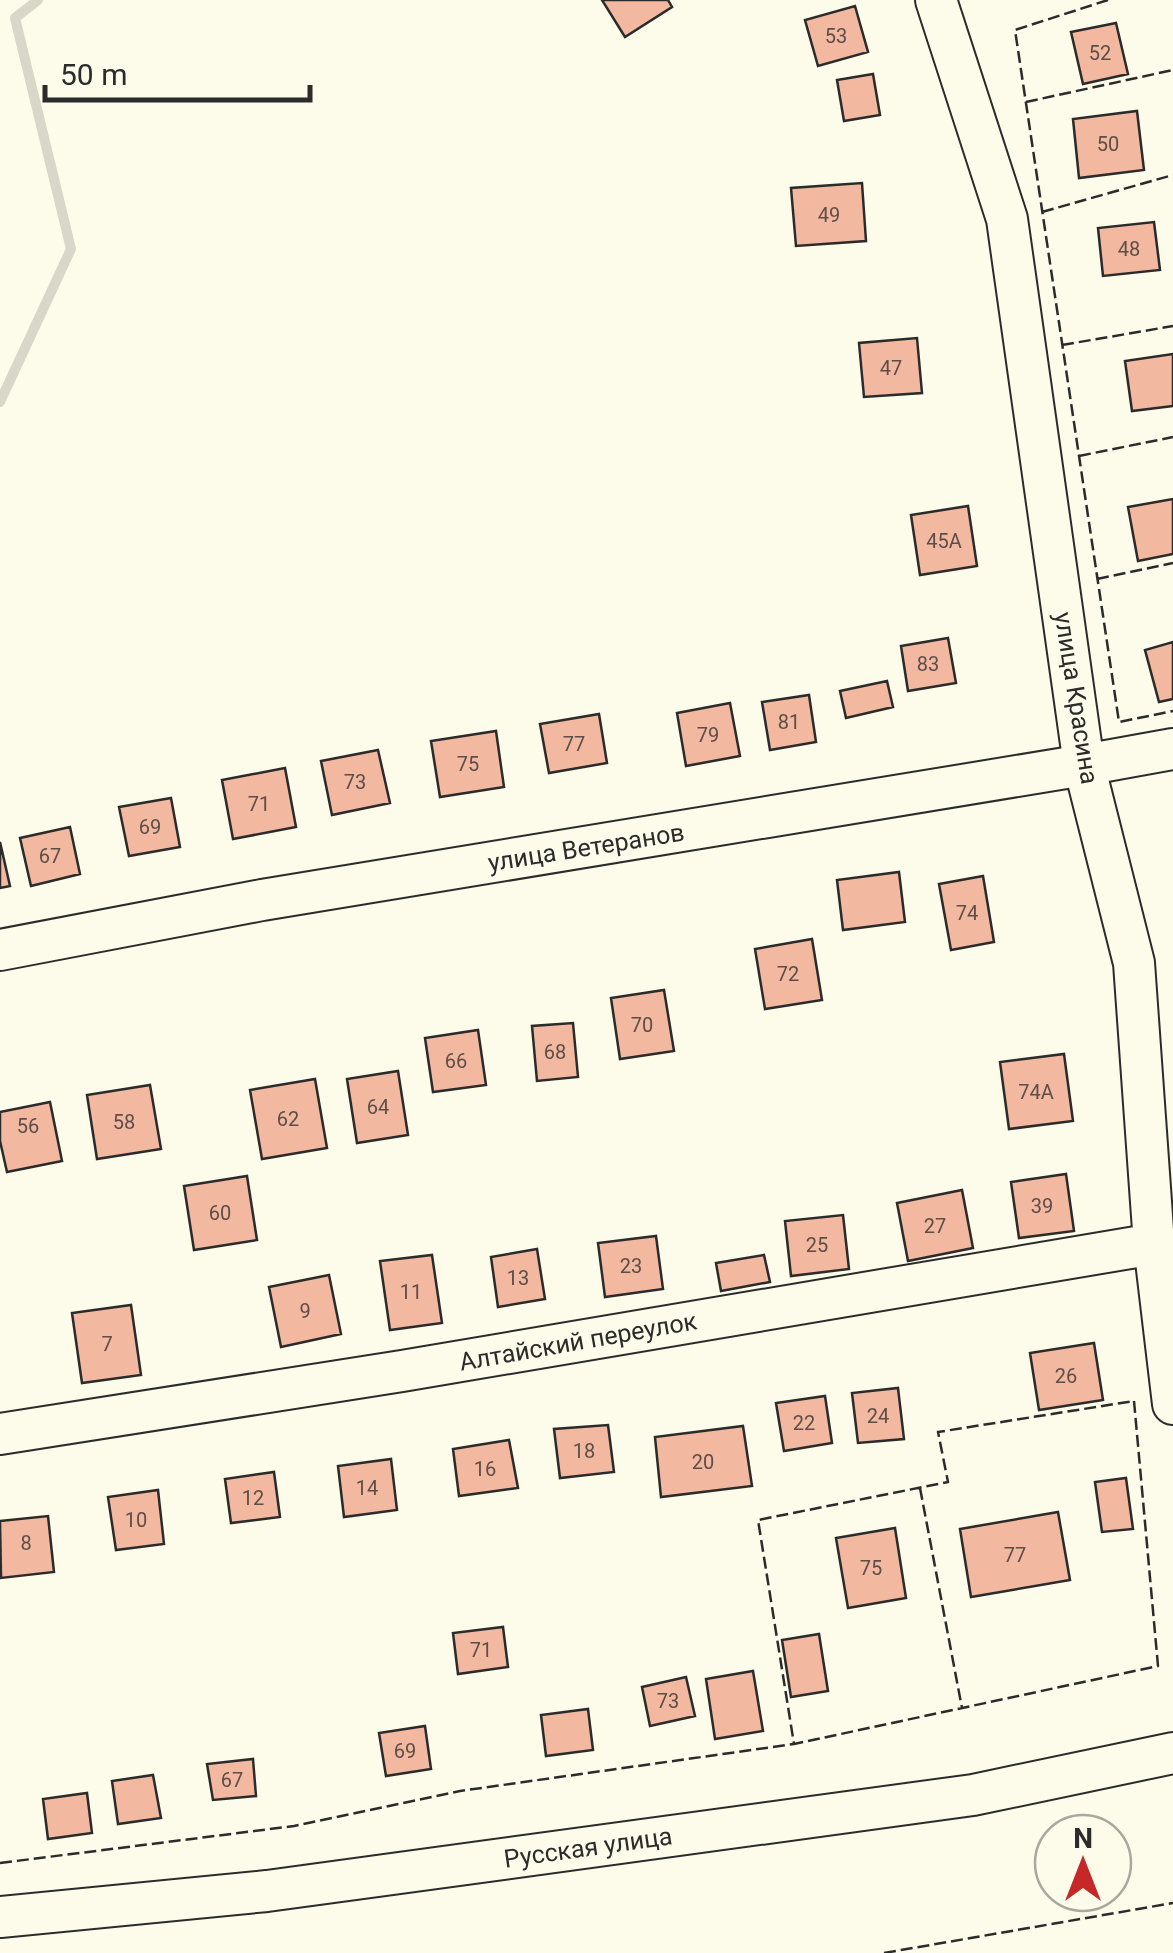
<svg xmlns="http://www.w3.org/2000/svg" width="1173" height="1953" font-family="Roboto,sans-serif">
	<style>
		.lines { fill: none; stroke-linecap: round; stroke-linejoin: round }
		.stream { stroke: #d8d7c9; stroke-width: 10 }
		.building { fill: #f2b8a0; stroke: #2b2b2b; stroke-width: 2.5 }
		.minor-casing { stroke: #2b2b2b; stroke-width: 44 }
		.minor { stroke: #fdfbea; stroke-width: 40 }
		.fence { stroke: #2b2b2b; stroke-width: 2.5; stroke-dasharray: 12 5; stroke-linecap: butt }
		.labels { text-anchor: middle; stroke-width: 8; stroke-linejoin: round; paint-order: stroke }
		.number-label { font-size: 20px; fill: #5d4e48 }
		.street-label { font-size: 25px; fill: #2b2b2b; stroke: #fdfbea }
	</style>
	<rect width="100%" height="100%" fill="#fdfbea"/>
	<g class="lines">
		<path class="stream" d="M0 402 71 249 15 18 38 0"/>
	</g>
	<path class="building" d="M602 0H668L672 7 625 37Z
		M855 6 868 52 818 66 805 20Z
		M1116 23 1128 74 1083 84 1071 32Z
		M873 74 880 115 844 121 837 80Z
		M1137 111 1144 170 1079 178 1073 119Z
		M862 183 866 241 796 246 791 188Z
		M1154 222 1160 270 1103 276 1098 228Z
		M917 338 922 393 864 397 859 343Z
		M1173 354V406L1132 411 1125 361Z
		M1173 499V554L1138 561 1128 507Z
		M968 506 977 566 920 575 911 515Z
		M948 638 956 683 908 691 901 646Z
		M1173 642V699L1159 702 1145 650Z
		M887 681 893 707 846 718 840 691Z
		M809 695 816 742 770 750 762 702Z
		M730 703 740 756 686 766 677 713Z
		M599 714 607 763 549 773 540 724Z
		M496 731 504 787 440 797 431 741Z
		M378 750 390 803 332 815 321 761Z
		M285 768 296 827 233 839 222 780Z
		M171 798 180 847 129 856 119 807Z
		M70 827 80 874 31 886 20 838Z
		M0 842 10 886 0 888Z
		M899 872 905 922 843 930 837 880Z
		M983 876 994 942 951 950 939 884Z
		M812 939 822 1000 765 1009 755 949Z
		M664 990 674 1051 620 1059 611 998Z
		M573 1023 578 1077 537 1081 532 1026Z
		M478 1030 486 1085 433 1092 425 1038Z
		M1064 1054 1073 1121 1009 1129 1000 1062Z
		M398 1071 408 1135 357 1143 347 1079Z
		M315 1079 327 1148 262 1159 250 1090Z
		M150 1085 161 1149 97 1159 87 1095Z
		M50 1102 62 1161 7 1172 0 1141V1112Z
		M1066 1174 1074 1231 1019 1238 1011 1182Z
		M247 1176 257 1240 194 1250 184 1186Z
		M962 1190 973 1248 908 1261 897 1203Z
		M843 1215 849 1269 791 1276 785 1221Z
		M656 1236 663 1289 605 1297 598 1243Z
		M537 1249 545 1299 498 1307 491 1257Z
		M432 1255 442 1323 390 1330 380 1261Z
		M764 1255 770 1282 721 1291 716 1263Z
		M329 1275 341 1334 281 1347 269 1287Z
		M131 1305 141 1375 82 1383 72 1313Z
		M1094 1343 1103 1400 1039 1410 1030 1353Z
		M898 1388 904 1439 858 1443 852 1393Z
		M825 1396 832 1443 784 1451 776 1403Z
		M608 1425 614 1472 560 1478 554 1429Z
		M743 1426 752 1486 661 1497 655 1437Z
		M509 1440 518 1488 459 1496 453 1449Z
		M391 1459 397 1510 344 1517 338 1466Z
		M274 1472 280 1517 231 1523 225 1479Z
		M1126 1478 1133 1529 1102 1532 1095 1482Z
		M158 1490 164 1544 116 1550 108 1497Z
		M1058 1512 1070 1580 971 1597 960 1529Z
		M48 1516 54 1572 1 1578 0 1521Z
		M895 1528 906 1598 848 1608 836 1538Z
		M503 1627 508 1667 458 1674 453 1633Z
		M819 1634 828 1691 791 1697 782 1640Z
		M753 1671 763 1731 715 1739 706 1679Z
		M686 1677 695 1716 650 1726 642 1687Z
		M588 1709 593 1750 546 1756 541 1715Z
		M425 1726 431 1769 386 1776 379 1733Z
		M253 1759 256 1796 213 1800 207 1764Z
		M153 1775 161 1818 118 1824 112 1781Z
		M87 1793 92 1833 48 1839 43 1799Z"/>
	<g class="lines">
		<defs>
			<path id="minor" d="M936 0 1007 219 1084 765 1134 963 1154 1244 1173 1404
				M0 950 262 900 1084 765 1173 749
				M0 1434 402 1371 1154 1244
				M0 1917 267 1891 973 1795 1173 1753"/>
		</defs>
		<use href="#minor" class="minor-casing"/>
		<use href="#minor" class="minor"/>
		<path class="fence" d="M1108 0 1015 30 1119 722 1173 711
			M1026 102 1173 70
			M1042 212 1173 175
			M1062 345 1173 326
			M1079 456 1173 437
			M1097 579 1173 563
			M1134 1401 1158 1666 794 1744 758 1520 948 1482 938 1432Z
			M920 1488 962 1708
			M0 1863 294 1826 460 1791 794 1744
			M884 1953 1173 1903"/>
	</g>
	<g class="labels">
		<g class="number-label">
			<text x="836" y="43">53</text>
			<text x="1100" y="60">52</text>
			<text x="1108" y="151">50</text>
			<text x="829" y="222">49</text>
			<text x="1129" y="256">48</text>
			<text x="891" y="375">47</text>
			<text x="944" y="548">45А</text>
			<text x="928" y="671">83</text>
			<text x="789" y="729">81</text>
			<text x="708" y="742">79</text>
			<text x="574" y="751">77</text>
			<text x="468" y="771">75</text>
			<text x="355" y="789">73</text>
			<text x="259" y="811">71</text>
			<text x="150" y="834">69</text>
			<text x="50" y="863">67</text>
			<text x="967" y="920">74</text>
			<text x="788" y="981">72</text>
			<text x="642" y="1032">70</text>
			<text x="555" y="1059">68</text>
			<text x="456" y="1068">66</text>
			<text x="1036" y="1099">74А</text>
			<text x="378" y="1114">64</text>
			<text x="288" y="1126">62</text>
			<text x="124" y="1129">58</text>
			<text x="28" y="1133">56</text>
			<text x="1042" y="1213">39</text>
			<text x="220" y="1220">60</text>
			<text x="935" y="1233">27</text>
			<text x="817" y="1252">25</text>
			<text x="631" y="1273">23</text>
			<text x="518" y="1285">13</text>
			<text x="411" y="1299">11</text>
			<text x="305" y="1318">9</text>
			<text x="107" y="1351">7</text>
			<text x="1066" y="1383">26</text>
			<text x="878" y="1423">24</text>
			<text x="804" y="1430">22</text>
			<text x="584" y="1458">18</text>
			<text x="703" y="1469">20</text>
			<text x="485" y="1476">16</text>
			<text x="367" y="1495">14</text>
			<text x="253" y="1505">12</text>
			<text x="136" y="1527">10</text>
			<text x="26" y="1550">8</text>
			<text x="1015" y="1562">77</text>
			<text x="871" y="1575">75</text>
			<text x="481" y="1657">71</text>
			<text x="668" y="1708">73</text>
			<text x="405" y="1758">69</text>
			<text x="232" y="1787">67</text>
		</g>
		<g class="street-label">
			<text transform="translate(1077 698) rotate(81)" y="9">улица Красина</text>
			<text transform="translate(586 847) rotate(-9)" y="9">улица Ветеранов</text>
			<text transform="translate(578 1341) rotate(-10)" y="9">Алтайский переулок</text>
			<text transform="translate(588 1847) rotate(-8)" y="9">Русская улица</text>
		</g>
	</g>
	<g transform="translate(1083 1863)"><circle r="48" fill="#fdfbea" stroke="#a9a89e" stroke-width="2.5"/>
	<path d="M0-8L18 38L0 25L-18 38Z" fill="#c62828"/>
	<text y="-15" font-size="28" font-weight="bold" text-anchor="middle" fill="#2b2b2b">N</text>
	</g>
	<path d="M45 85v15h265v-15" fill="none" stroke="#2b2b2b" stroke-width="5"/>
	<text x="60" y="85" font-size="30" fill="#2b2b2b" stroke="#fdfbea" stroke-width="8" paint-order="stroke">50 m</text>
</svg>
